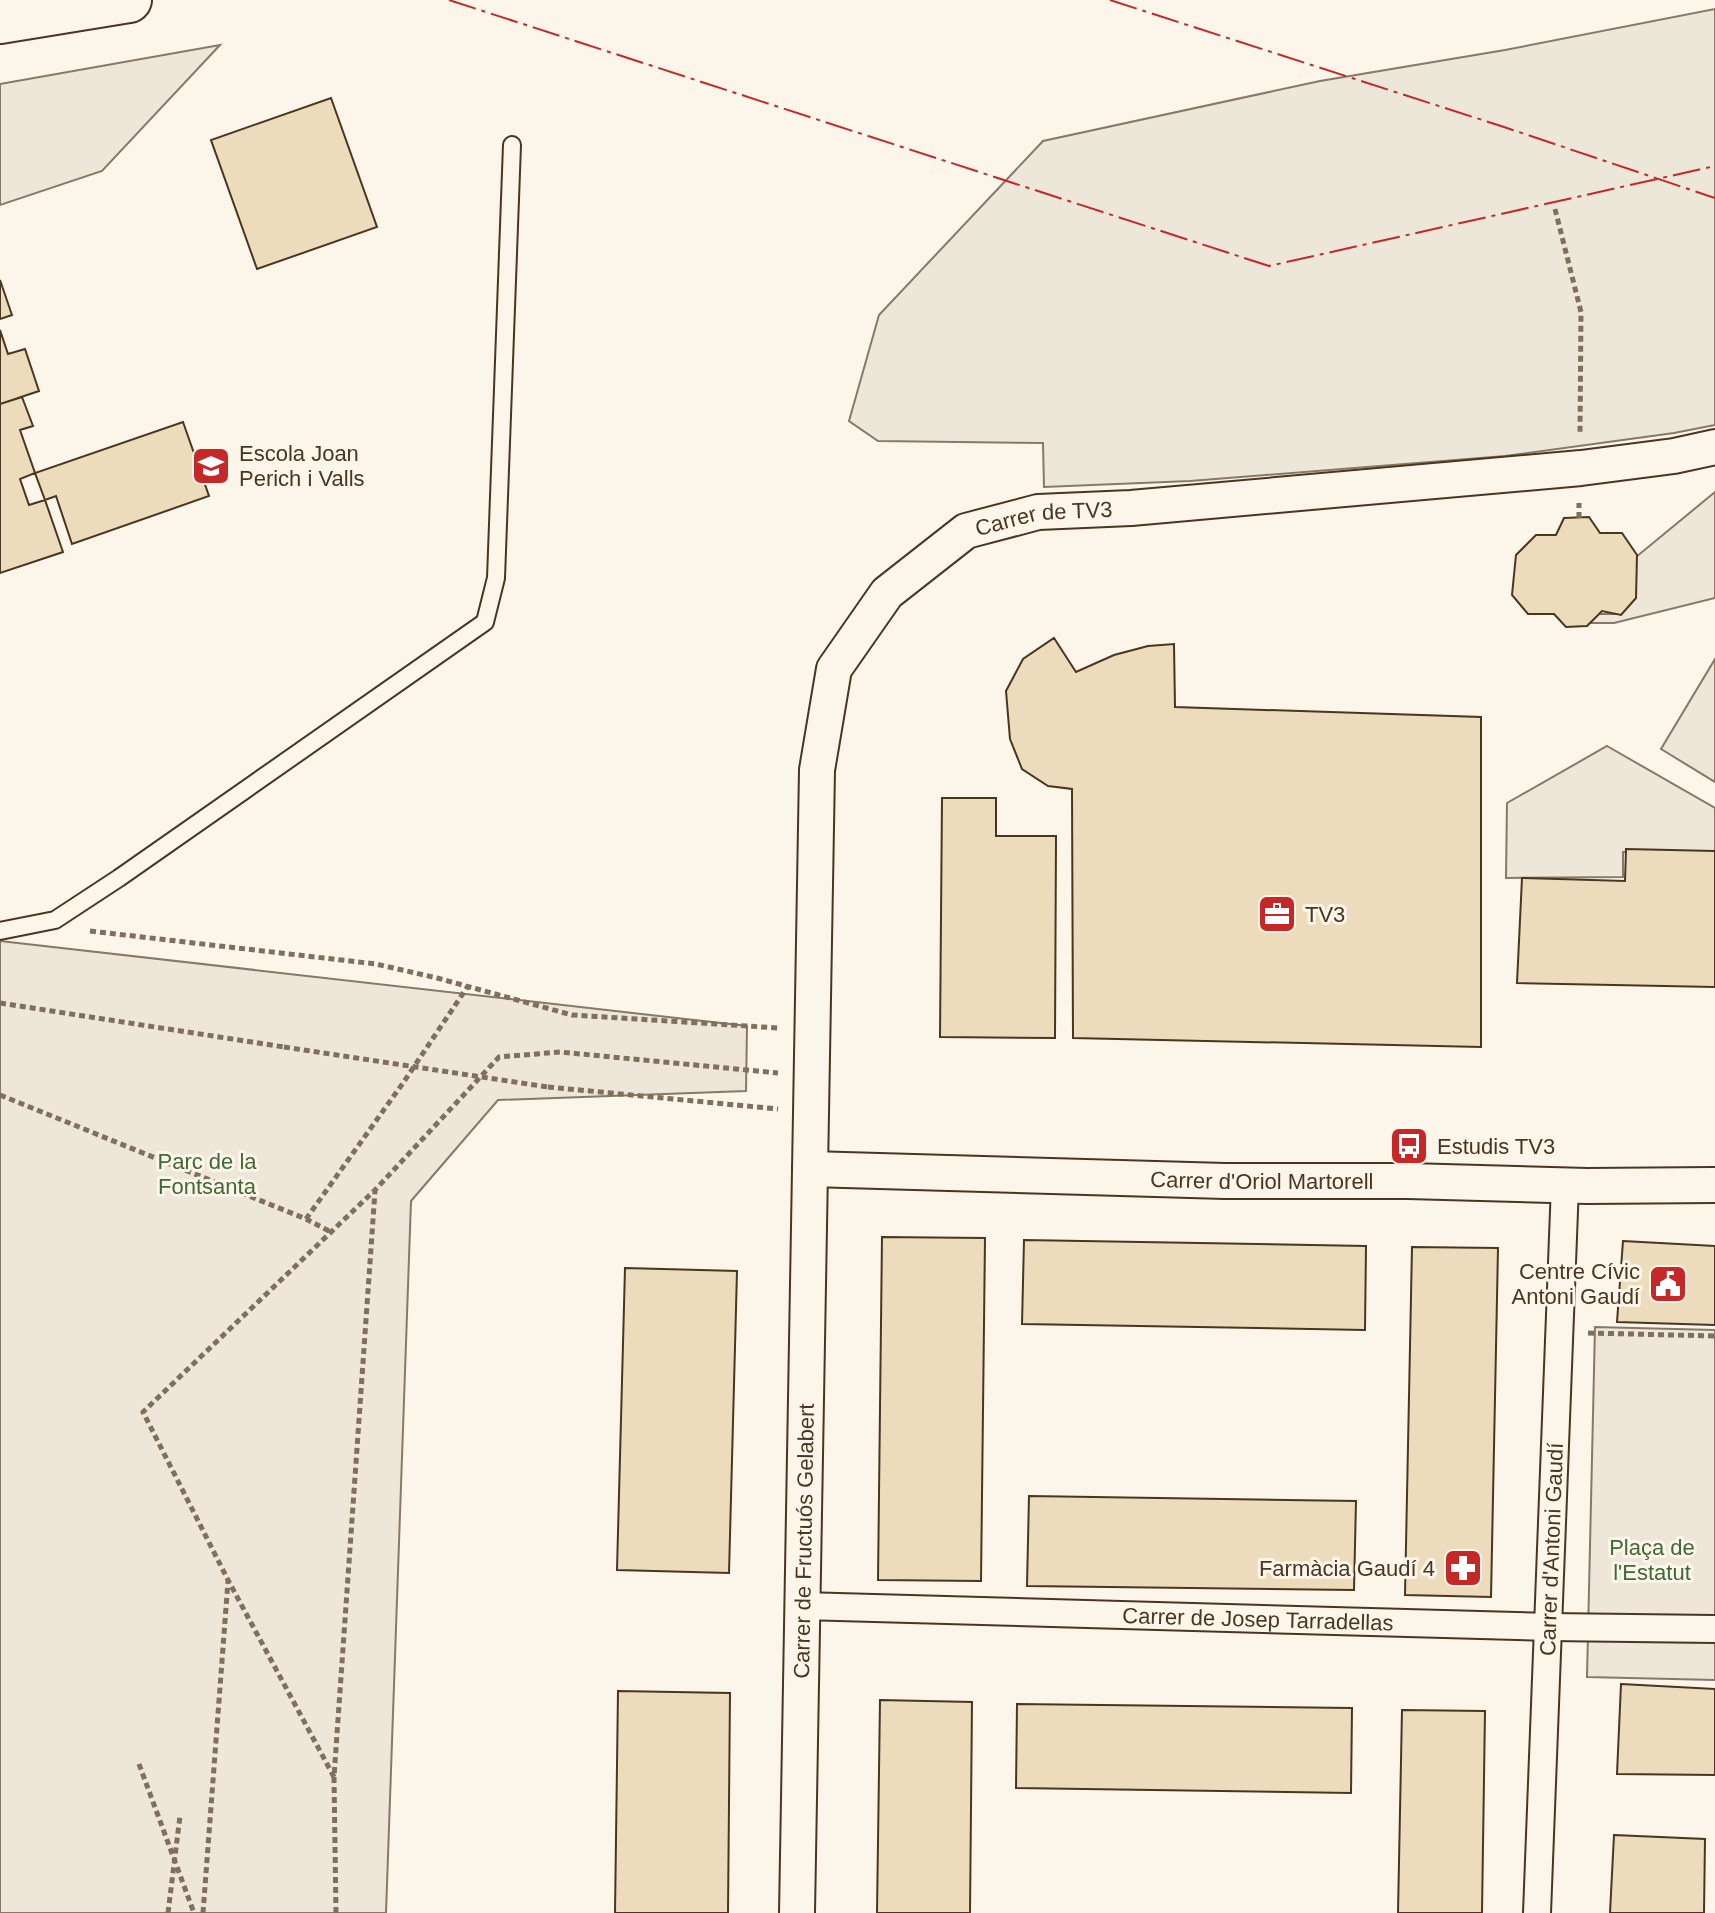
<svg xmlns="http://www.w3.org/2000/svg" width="1715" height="1913" font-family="Arial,sans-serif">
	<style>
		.green { fill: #ede6d9; stroke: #887966; stroke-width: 2 }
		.parking { fill: #ede7d9; stroke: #887966; stroke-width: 2 }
		.building { fill: #ecdcbc; stroke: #4a3520; stroke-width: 2 }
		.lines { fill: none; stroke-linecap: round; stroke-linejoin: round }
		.service-casing { stroke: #4a3520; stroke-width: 20 }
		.pedestrian-casing { stroke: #4a3520; stroke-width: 30 }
		.minor-casing { stroke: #4a3520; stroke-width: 38 }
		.motorway-casing { stroke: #4a3520; stroke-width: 48 }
		.path { stroke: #7f6f5c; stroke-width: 5; stroke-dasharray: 6 4; stroke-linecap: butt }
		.service { stroke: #fbf6e9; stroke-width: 16 }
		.pedestrian { stroke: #fbf6e9; stroke-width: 26 }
		.minor { stroke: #fbf6e9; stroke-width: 34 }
		.motorway { stroke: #fbf6e9; stroke-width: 44 }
		.path-bridge { stroke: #7f6f5c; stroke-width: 5; stroke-dasharray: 6 4; stroke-linecap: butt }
		.power { stroke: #c62828; stroke-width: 2; stroke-dasharray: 28 6 4 6; stroke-linecap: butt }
		.labels { text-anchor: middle; stroke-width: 6; stroke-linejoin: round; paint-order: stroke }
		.poi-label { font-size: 22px; fill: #4a3520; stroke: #fbf6e9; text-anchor: start }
		.street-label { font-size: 22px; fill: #4a3520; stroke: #fbf6e9 }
		.park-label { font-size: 22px; fill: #436837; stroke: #fbf6e9 }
	</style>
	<rect width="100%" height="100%" fill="#fbf6e9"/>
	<path class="green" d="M220 45 102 171 0 205V84Z
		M1715 492V598L1614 623H1587L1596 614H1618L1636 557Z
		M1715 659V782L1661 749Z
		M1607 746 1715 808V853L1623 852V877L1506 878 1507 803Z
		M0 941 747 1026 746 1091 498 1100 411 1201 386 1913H0Z
		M1595 1327 1715 1330V1680L1587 1677Z"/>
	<path class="parking" d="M1715 9V425L1674 433 1505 456 1190 481 1044 487 1043 443 878 441 849 421 879 315 1043 141 1320 81 1505 50Z"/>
	<path class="building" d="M331 98 377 227 257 269 211 140Z
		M0 280 12 315 0 319Z
		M0 330 8 354 25 349 39 391 0 404Z
		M22 397 33 426 20 430 35 473 20 479 29 505 45 500 63 552 0 573V404Z
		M183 422 209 496 72 544 56 496 45 500 35 473Z
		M1589 517 1600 533H1622L1637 555 1636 598 1621 615 1602 611 1587 626 1566 627 1554 614H1528L1512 595 1516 555 1536 535H1556L1564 518Z
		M1054 638 1076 672 1114 655 1148 646 1174 644 1175 707 1481 717V1047L1073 1038 1072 789 1048 786 1022 769 1010 739 1006 691 1023 659Z
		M942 798H996V836H1056L1055 1038 940 1037Z
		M1626 849 1715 851V987L1517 983 1522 878 1625 881Z
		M882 1237 985 1238 981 1581 878 1580Z
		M1024 1240 1366 1246 1365 1330 1022 1324Z
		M1623 1241 1715 1246V1325L1617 1322Z
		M1412 1247 1498 1248 1491 1597 1405 1595Z
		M625 1268 737 1271 729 1573 617 1570Z
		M1029 1496 1356 1501 1354 1590 1027 1586Z
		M1621 1684 1715 1689V1775L1617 1774Z
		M618 1691 730 1693 728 1913H615Z
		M880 1700 972 1702 970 1913H877Z
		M1017 1704 1352 1708 1351 1793 1016 1788Z
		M1402 1710 1485 1711 1482 1913H1398Z
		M1614 1835 1705 1839 1704 1913H1610Z"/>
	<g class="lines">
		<defs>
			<path id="service" d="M0 931 55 920 119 878 485 622 496 578 512 145"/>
			<g id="pedestrian">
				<path id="s1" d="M802 1606 1549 1627 1715 1629"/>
				<path id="s2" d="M1537 1913 1565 1185"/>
			</g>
			<g id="minor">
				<path id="s3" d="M810 1169 1225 1181H1408L1587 1186 1715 1185"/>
				<path id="s4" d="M797 1913 817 770 834 669 887 593 966 531 1038 512 1131 508 1581 468 1674 456 1715 447"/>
			</g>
			<path id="motorway" d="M0 21 129 0"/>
		</defs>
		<use href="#service" class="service-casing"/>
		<use href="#pedestrian" class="pedestrian-casing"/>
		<use href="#minor" class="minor-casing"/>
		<use href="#motorway" class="motorway-casing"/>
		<path class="path" d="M1555 209 1581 312 1580 433
			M1579 518V503
			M90 931 376 964 437 978 572 1015 779 1028
			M0 1003 284 1047
			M548 1087 778 1109
			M0 1095 306 1219 331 1232
			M306 1219 403 1083 468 986
			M1588 1333 1715 1336
			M139 1764 194 1913
			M334 1777 228 1580 143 1412 375 1190 499 1057 560 1052 778 1073
			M168 1913 180 1816
			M203 1913 228 1581
			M336 1913 334 1777 375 1191"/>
		<use href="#service" class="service"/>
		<use href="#pedestrian" class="pedestrian"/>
		<use href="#minor" class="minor"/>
		<use href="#motorway" class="motorway"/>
		<path class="path-bridge" d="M284 1047 548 1087"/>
		<path class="power" d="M449 0 1269 266 1715 166
			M1110 0 1504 127 1715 198"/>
	</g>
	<defs>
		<symbol id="school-square" viewBox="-11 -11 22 22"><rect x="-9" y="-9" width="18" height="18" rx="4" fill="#c62828" stroke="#fbf6e9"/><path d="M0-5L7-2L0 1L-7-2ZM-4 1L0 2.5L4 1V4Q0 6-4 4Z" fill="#fff"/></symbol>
		<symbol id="office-square" viewBox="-11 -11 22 22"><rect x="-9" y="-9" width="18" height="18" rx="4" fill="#c62828" stroke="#fbf6e9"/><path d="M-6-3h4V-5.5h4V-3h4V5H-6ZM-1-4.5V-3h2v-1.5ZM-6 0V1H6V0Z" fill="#fff"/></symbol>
		<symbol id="bus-square" viewBox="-11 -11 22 22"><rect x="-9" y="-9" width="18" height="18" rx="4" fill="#c62828" stroke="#fbf6e9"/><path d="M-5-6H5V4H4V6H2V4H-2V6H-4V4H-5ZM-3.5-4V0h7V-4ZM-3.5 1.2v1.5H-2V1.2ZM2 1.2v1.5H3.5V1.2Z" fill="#fff"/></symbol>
		<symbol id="civic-square" viewBox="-11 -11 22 22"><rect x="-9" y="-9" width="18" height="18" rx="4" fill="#c62828" stroke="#fbf6e9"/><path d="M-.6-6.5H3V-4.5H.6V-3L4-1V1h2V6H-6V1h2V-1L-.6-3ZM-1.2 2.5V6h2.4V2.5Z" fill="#fff"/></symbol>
		<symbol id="pharmacy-square" viewBox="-11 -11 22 22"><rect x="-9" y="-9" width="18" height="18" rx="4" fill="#c62828" stroke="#fbf6e9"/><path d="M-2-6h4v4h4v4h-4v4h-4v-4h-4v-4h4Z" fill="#fff"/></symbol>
	</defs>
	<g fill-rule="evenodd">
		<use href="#school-square" x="189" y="444" width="44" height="44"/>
		<use href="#office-square" x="1255" y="892" width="44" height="44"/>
		<use href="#bus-square" x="1387" y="1124" width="44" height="44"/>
		<use href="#civic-square" x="1646" y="1262" width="44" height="44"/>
		<use href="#pharmacy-square" x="1441" y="1546" width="44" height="44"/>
	</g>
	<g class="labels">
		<g class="poi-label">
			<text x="239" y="461">Escola Joan<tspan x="239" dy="25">Perich i Valls</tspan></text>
			<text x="1305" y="922">TV3</text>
			<text x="1437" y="1154">Estudis TV3</text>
			<text x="1640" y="1279" text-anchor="end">Centre Cívic<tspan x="1640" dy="25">Antoni Gaudí</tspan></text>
			<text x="1435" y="1576" text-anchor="end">Farmàcia Gaudí 4</text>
		</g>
		<g class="street-label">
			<text dy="8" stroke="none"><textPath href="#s4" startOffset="1518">Carrer de TV3</textPath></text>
			<text dy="8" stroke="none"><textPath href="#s3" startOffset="452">Carrer d'Oriol Martorell</textPath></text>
			<text dy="8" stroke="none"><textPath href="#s4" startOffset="372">Carrer de Fructuós Gelabert</textPath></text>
			<text dy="8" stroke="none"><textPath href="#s2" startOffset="364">Carrer d'Antoni Gaudí</textPath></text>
			<text dy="8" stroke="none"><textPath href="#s1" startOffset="456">Carrer de Josep Tarradellas</textPath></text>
		</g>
		<g class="park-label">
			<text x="207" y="1169">Parc de la<tspan x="207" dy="25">Fontsanta</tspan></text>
			<text x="1652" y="1555">Plaça de<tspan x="1652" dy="25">l'Estatut</tspan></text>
		</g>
	</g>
</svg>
